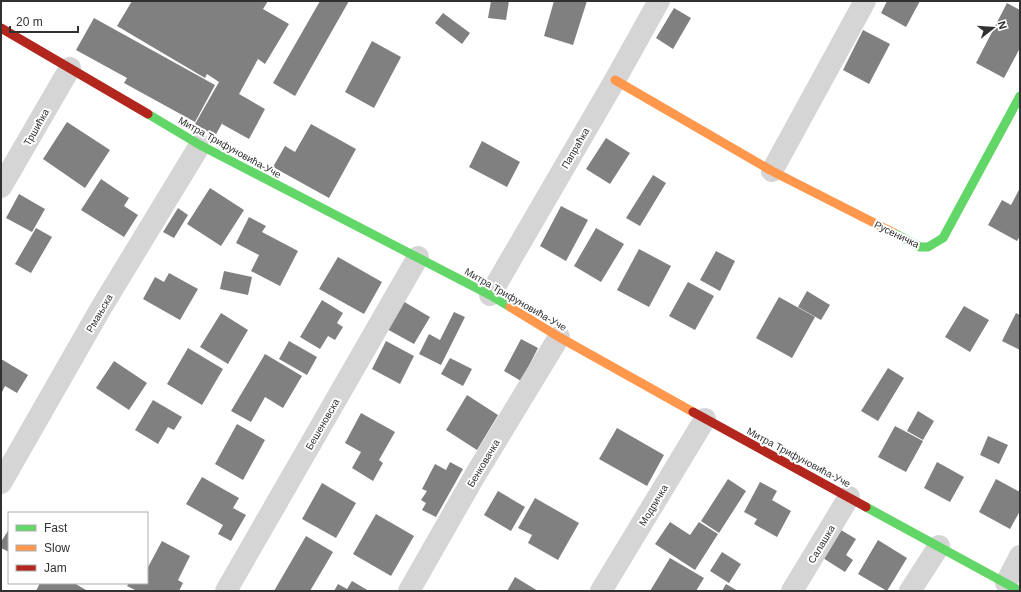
<svg xmlns="http://www.w3.org/2000/svg" width="1021" height="592" font-family="Helvetica,sans-serif">
	<style>
		.building { fill: #808080 }
		.lines { fill: none; stroke-linecap: round; stroke-linejoin: round }
		.street { stroke: #d5d5d5; stroke-width: 22 }
		.fast { stroke: #63d668; stroke-width: 9 }
		.slow { stroke: #ff974d; stroke-width: 9 }
		.jam { stroke: #b3261e; stroke-width: 9 }
		.labels { text-anchor: middle; stroke-width: 4; stroke-linejoin: round; paint-order: stroke }
		.street-label { font-size: 10px; fill: #313131; stroke: #fff }
	</style>
	<rect width="100%" height="100%" fill="#fff"/>
	<path class="building" d="M132 1H268L263 9 289 24 265 64 258 59 239 94 265 109 249 139 222 124 224 120 215 136 195 124 219 82 207 74 205 78 117 26Z
		M320 1H349L295 96 273 83Z
		M491 1H509L506 20 488 18Z
		M554 1H587L573 45 544 36Z
		M887 1H920L906 27 881 13Z
		M1007 3 1020 10V48L1004 78 976 63Z
		M674 8 691 18 673 49 656 38Z
		M443 13 470 33 462 44 435 23Z
		M94 18 215 85 195 122 124 83 127 78 76 50Z
		M863 30 890 44 869 84 843 70Z
		M372 41 401 57 374 108 345 92Z
		M67 122 110 150 85 188 43 159Z
		M311 124 356 149 329 198 273 167 285 146 295 152Z
		M606 138 630 153 610 184 586 169Z
		M482 141 520 162 507 187 469 167Z
		M653 175 666 183 640 226 626 218Z
		M101 179 129 198 124 206 138 215 124 237 81 210Z
		M210 188 244 210 221 246 187 224Z
		M1020 188V236L1017 241 988 225 1002 200 1011 205Z
		M19 194 45 209 32 232 6 218Z
		M561 206 588 220 566 261 540 246Z
		M178 208 188 215 174 238 163 232Z
		M249 217 266 226 262 232 298 251 280 286 251 271 259 255 236 243Z
		M36 228 52 237 31 273 15 264Z
		M596 228 624 244 601 282 574 266Z
		M639 249 671 266 649 307 617 290Z
		M716 251 735 261 720 291 700 280Z
		M338 257 382 282 364 314 319 289Z
		M224 271 252 277 248 295 220 289Z
		M169 273 198 289 180 320 143 299 155 277 164 282Z
		M688 282 714 296 695 330 669 316Z
		M807 291 830 305 821 320 798 307Z
		M779 297 815 317 792 358 756 338Z
		M322 300 343 313 337 323 343 327 335 340 328 336 320 349 300 337Z
		M401 300 430 317 414 344 385 328Z
		M964 306 989 320 970 352 945 337Z
		M454 312 465 317 441 365 419 354 429 334 440 340Z
		M221 313 248 330 228 364 200 347Z
		M1016 313 1020 315V350L1002 341Z
		M521 339 538 348 521 381 504 371Z
		M289 341 317 357 307 375 279 359Z
		M386 341 414 356 400 384 372 369Z
		M188 348 223 369 202 405 167 384Z
		M265 354 302 376 283 408 265 397 251 422 231 411Z
		M450 358 472 369 463 386 441 374Z
		M1 359 28 375 17 393 5 386 1 394Z
		M114 361 147 383 129 410 96 388Z
		M888 368 904 378 878 421 861 411Z
		M467 395 498 415 477 450 446 430Z
		M153 400 182 417 174 430 168 427 158 444 135 430Z
		M918 411 934 421 923 440 907 431Z
		M361 413 395 432 379 460 383 463 373 481 352 468 361 452 345 443Z
		M237 424 265 440 243 480 215 464Z
		M895 426 923 441 906 472 878 457Z
		M617 428 664 455 647 486 599 459Z
		M988 436 1008 445 999 464 980 455Z
		M450 462 463 469 436 517 422 510 426 503 421 500 427 491 422 489 435 464 446 470Z
		M937 462 964 477 950 502 924 488Z
		M202 477 239 498 233 508 246 515 231 541 218 534 223 525 186 504Z
		M728 479 746 491 719 533 701 521Z
		M996 479 1020 492V511L1010 529 979 512Z
		M760 482 777 491 772 500 791 511 777 537 754 524 757 519 744 512Z
		M322 483 356 503 336 538 302 519Z
		M498 491 525 507 511 531 484 515Z
		M535 498 579 523 558 560 528 543 532 535 518 528Z
		M376 514 414 536 391 576 353 554Z
		M670 522 690 535 699 522 718 534 695 570 655 544Z
		M9 529V552L1 548V542Z
		M841 530 856 539 846 555 853 560 845 572 823 558Z
		M306 536 333 552 310 591H274Z
		M878 540 907 558 887 591 858 574Z
		M162 541 190 556 178 580 183 583 179 591H137L127 586 129 583H147V569Z
		M722 552 741 564 729 583 710 571Z
		M670 558 704 578 696 591H650Z
		M515 577 538 591H507Z
		M352 581 369 591H334L338 584 347 589Z
		M40 583H74L86 590 85 591H36Z
		M726 584 738 591H722Z"/>
	<g class="lines">
		<path class="street" d="M772 171 865 1
			M1 187 70 68
			M490 295 615 80 659 1
			M1 483 101 308 200 145
			M1006 583 1020 556
			M226 591 418 257
			M409 591 474 477 559 337
			M601 591 705 419
			M792 591 849 497
			M910 591 939 546"/>
		<path class="fast" d="M148 114 200 145 490 295 510 307
			M894 233 920 247H928L943 238 1020 96
			M866 507 1020 591"/>
		<path class="slow" d="M615 80 772 171 894 233
			M510 307 559 337 693 412"/>
		<path class="jam" d="M1 28 148 114
			M693 412 866 507"/>
	</g>
	<g class="labels">
		<g class="street-label">
			<text transform="translate(36 127) rotate(-60)" y="4">Тршићка</text>
			<text transform="translate(230 147) rotate(29)" y="4">Митра Трифуновића-Уче</text>
			<text transform="translate(575 148) rotate(-60)" y="4">Папраћка</text>
			<text transform="translate(897 234) rotate(26)" y="4">Русеничка</text>
			<text transform="translate(516 299) rotate(30)" y="4">Митра Трифуновића-Уче</text>
			<text transform="translate(99 313) rotate(-60)" y="4">Рмањска</text>
			<text transform="translate(322 424) rotate(-60)" y="4">Бешеновска</text>
			<text transform="translate(799 457) rotate(28)" y="4">Митра Трифуновића-Уче</text>
			<text transform="translate(483 463) rotate(-59)" y="4">Бенковачка</text>
			<text transform="translate(653 505) rotate(-59)" y="4">Модричка</text>
			<text transform="translate(821 544) rotate(-59)" y="4">Салашка</text>
		</g>
	</g>
	<rect width="1021" height="592" fill="none" stroke="#313131" stroke-width="4"/>
	<rect x="8" y="512" width="140" height="72" fill="#ffffff" stroke="#adadad"/>
	<rect x="16" y="525" width="20" height="6" fill="#63d668" stroke="#adadad"/>
	<text x="44" y="532" font-size="12" fill="#313131">Fast</text>
	<rect x="16" y="545" width="20" height="6" fill="#ff974d" stroke="#adadad"/>
	<text x="44" y="552" font-size="12" fill="#313131">Slow</text>
	<rect x="16" y="565" width="20" height="6" fill="#b3261e" stroke="#adadad"/>
	<text x="44" y="572" font-size="12" fill="#313131">Jam</text>
	<g transform="translate(993 28) rotate(73)" stroke="#ffffff" stroke-width="3" paint-order="stroke">
	<path d="M0-3L7 15L0 10L-7 15Z" fill="#313131"/>
	<text y="-6" font-size="11" font-weight="bold" text-anchor="middle" fill="#313131">N</text>
	</g>
	<path d="M10 26v6h68v-6" fill="none" stroke="#313131" stroke-width="2"/>
	<text x="16" y="26" font-size="12" fill="#313131" stroke="#ffffff" stroke-width="3" paint-order="stroke">20 m</text>
</svg>
